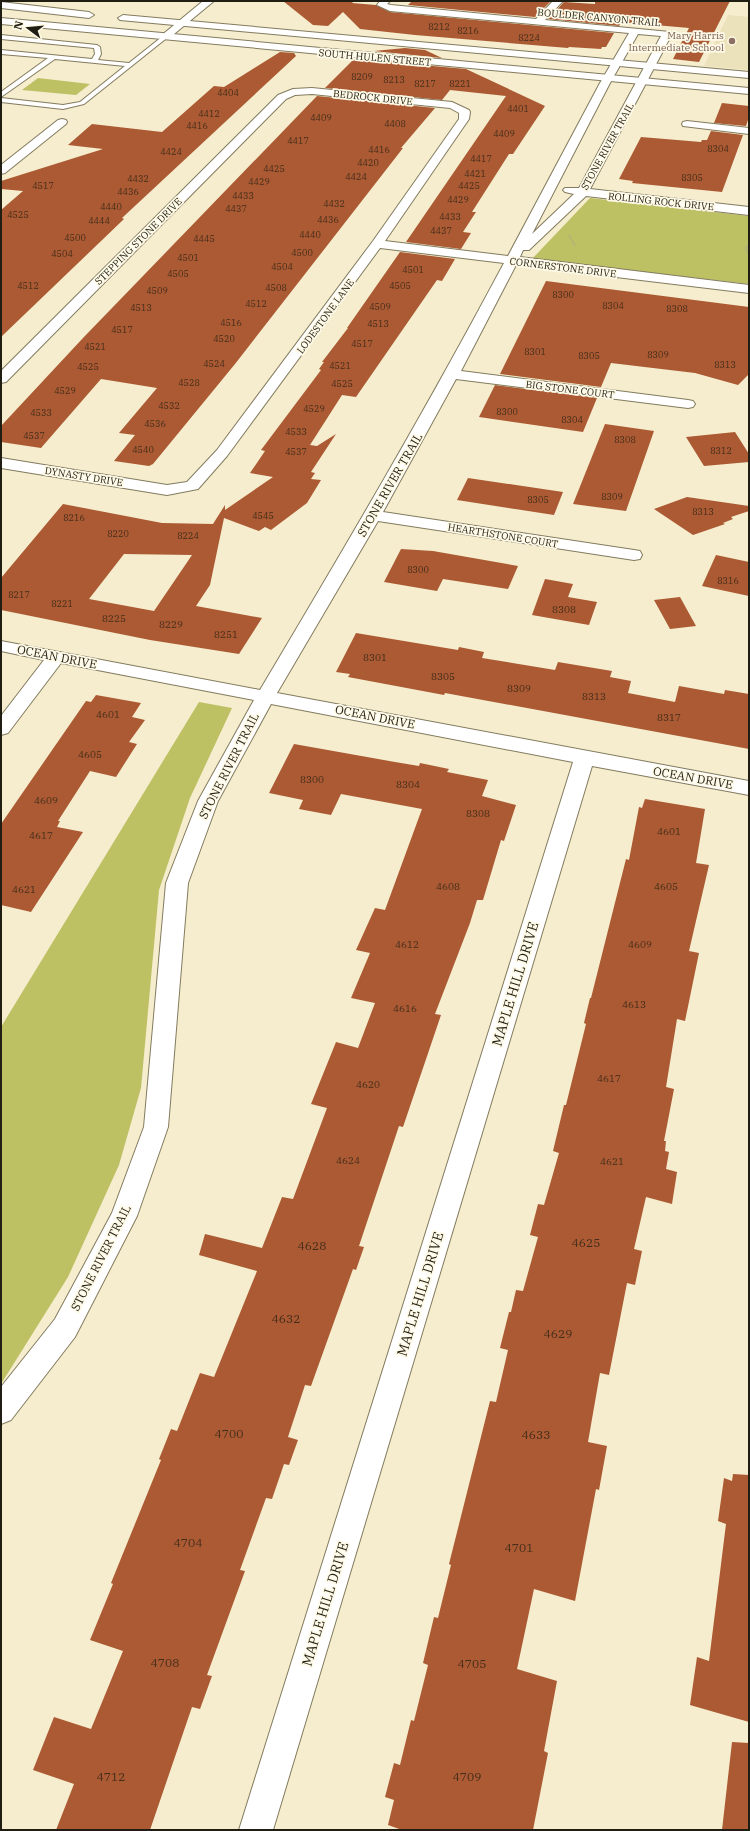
<svg xmlns="http://www.w3.org/2000/svg" width="750" height="1831" font-family="'IBM Plex Serif',serif">
	<style>
		.built { fill: #ebe1ba }
		.green { fill: #bdc063 }
		.building { fill: #ab5a33; fill-rule: evenodd }
		.lines { fill: none; stroke-linecap: round; stroke-linejoin: round }
		.service-casing { stroke: #837b5f; stroke-width: 2 }
		.minor-casing { stroke: #837b5f; stroke-width: 2 }
		.secondary-casing { stroke: #837b5f; stroke-width: 2 }
		.path { stroke: #aba58c; stroke-width: 1.5; stroke-dasharray: 1 1; stroke-linecap: butt }
		.service { fill: #fff; fill-rule: evenodd }
		.minor { fill: #fff; fill-rule: evenodd }
		.secondary { fill: #fff; fill-rule: evenodd }
		.education-dot { fill: #8d6e63; stroke: #fffae7; stroke-width: 1.5 }
		.labels { text-anchor: middle; stroke-width: 3.5; stroke-linejoin: round; paint-order: stroke }
		.far-number-label { font-size: 9px; fill: #432d1a }
		.far-street-label { font-size: 10px; fill: #201e12; stroke: #fffae7 }
		.far-education-label { font-size: 10px; fill: #785e54; stroke: #fffae7; text-anchor: end }
		.number-label { font-size: 10px; fill: #432d1a }
		.street-label { font-size: 12px; fill: #201e12; stroke: #fffae7 }
		.near-number-label { font-size: 12px; fill: #432d1a }
		.near-street-label { font-size: 14px; fill: #201e12; stroke: #fffae7 }
	</style>
	<rect width="100%" height="100%" fill="#f5edcd"/>
	<path class="built" d="M728 15 749 17V70L704 66Z"/>
	<path class="green" d="M38 78 90 84 76 95 22 90Z
		M590 198 749 216V284L532 259Z
		M199 702 232 708 190 798 159 890 141 1088 119 1165 68 1277 1 1384V1027Z"/>
	<path class="building" d="M283 1H354L352 3 376 5 390 12 614 33 606 47H602L601 49 569 47 568 48 415 35 360 29 343 12 328 26 313 25Z
		M412 1H551L535 17 408 5Z
		M595 1H730L699 62 673 59 689 28 621 22 619 26 548 19 564 2 595 4Z
		M405 48 425 50 442 58 374 51Z
		M280 52 294 53 296 56 122 218 124 219 1 337V210L23 191 1 189V181L103 149 68 145 92 124 162 132 214 86 224 87Z
		M354 59 466 69 545 106 513 154H509L472 212H476L463 232 471 233 461 249 406 242 506 96 450 90 442 100 325 88Z
		M317 96 435 108 401 148H403L235 364 153 464 149 466 114 461 135 435 119 433 157 388 101 379 41 448 1 442V426L83 338Z
		M722 103 749 106V117L746 126 714 123Z
		M711 131 743 135 722 192 632 183 633 181 619 179 641 137 701 142 702 140H707Z
		M400 252 455 259 442 281 437 280 356 397 342 395 310 445 317 446 336 434 311 472 315 473 311 479 321 480 307 503 271 530 265 527 259 531 224 518 210 585 196 606 262 618 239 654 150 640 1 610V578L63 504 162 523 213 524 225 505V510L273 477 250 473 265 451 261 450 321 370 319 369 324 362H322L348 328H347ZM124 554 192 555 154 611 89 599Z
		M546 281 749 307V374L738 385 695 373 611 363 601 387 500 374Z
		M495 385 597 398 583 432 479 417Z
		M605 424 654 431 626 511 573 504Z
		M735 432 749 454V462L704 466 686 437Z
		M468 478 516 485 563 492 554 515 457 500Z
		M687 497 749 506V511L731 517 733 519 723 523 725 524 693 535 654 509Z
		M401 549 433 551 518 566 508 589 443 579 437 591 384 582Z
		M716 555 749 562V596L702 586Z
		M545 579 573 584 568 597 597 602 589 625 532 615Z
		M680 597 696 626 670 629 654 600Z
		M356 633 458 650 459 647 484 652 482 658 555 670 558 662 612 671 610 677 631 681 628 693 675 702 679 686 724 694 725 690 749 694V749L445 693 444 695 348 677 350 674 336 672Z
		M96 695 141 703 132 717 145 720 129 742 137 744 116 777 90 771 58 821H60L57 827 83 832 31 912 1 905V824L86 701 91 702Z
		M294 744 395 762 419 766 420 763 449 769 447 772 488 780 482 796 516 805 504 841 501 840 483 900H477L470 923 435 1014 441 1015 403 1127 399 1126 359 1246 364 1247 356 1270 353 1269 311 1386 305 1385 288 1437 298 1440 289 1465 284 1464 272 1499 266 1498 240 1570 245 1571 207 1675 212 1676 200 1709 192 1707 150 1830H56L74 1784 33 1770 54 1717 91 1729 123 1651 90 1640 113 1584 111 1583 161 1460 159 1459 171 1429 177 1431 200 1373 214 1377 257 1271 199 1255 205 1234 262 1248 282 1197 293 1199 327 1108 311 1104 336 1042 358 1048 375 1003 351 998 370 953 356 950 375 908 385 910 422 809 341 794 331 815 299 809 303 800 269 793Z
		M645 799 705 809 696 863 709 865 689 951 699 953 685 1021 677 1019 666 1087 674 1089 664 1141H666L665 1151 669 1152 666 1169 677 1172 672 1204 646 1197 634 1249 642 1251 635 1285 627 1283 609 1375 600 1373 588 1442 607 1446 599 1490 596 1489 575 1601 534 1589 517 1669 557 1681 544 1751 548 1753 533 1830H402L388 1825 394 1800 385 1797 394 1763 400 1765 411 1720 414 1721 428 1665 423 1663 434 1617 438 1618 451 1565 449 1564 490 1401 496 1402 508 1350 500 1348 509 1312H511L516 1290 523 1291 538 1237 530 1235 538 1204 544 1205 559 1153 553 1151 564 1105H566L586 1024 584 1023 590 998H591L626 859 629 860 639 807 642 808Z
		M733 1474 749 1475V1722L690 1705 697 1657 709 1661 726 1524 718 1521 724 1478 732 1481Z
		M732 1742 749 1743V1830H722Z"/>
	<g class="lines">
		<defs>
			<path id="service" d="M1 35 97 45 100 47 101 54 98 60 129 63 163 36 168 37 84 104 63 109 1 102V98L63 105 80 102 125 66 55 59 1 97V92L48 58 1 54V50L92 59 95 54 94 48 1 39Z"/>
			<path id="minor" d="M203 1H214L168 39H162L160 37 162 35Z
				M380 1H390L387 4 391 5 536 19 553 1H563L545 20 670 32 672 34 590 189 749 207V215L586 196 529 250H523L520 257 749 285V293L516 265 461 371 688 400 693 401 695 404 693 407 688 408 456 379 383 512 634 550 640 551 642 555 640 559 634 560 378 521 277 693 749 781V795L592 766 273 1830H239L573 762 271 704 218 801 188 883 168 1127 137 1216 75 1337 11 1420 1 1424V1387L55 1319 112 1213 144 1127 166 883 198 801 254 700 61 663 8 733 1 735V716L44 660 1 651V641L260 690C344 549 427 408 504 263L380 248 227 456 198 489 167 495 1 468V458L167 485 187 482 217 450 373 241 459 119V113L450 108 312 94 295 95 286 99 6 382 1 383V371L278 95 293 89 312 88 452 102 469 110 470 112 469 119 385 241 508 256 600 83 629 33 390 11 377 5ZM638 34 661 36 579 188H565L563 190 565 192 574 194 532 234 610 83Z
				M62 119 66 120 67 122 66 124 5 173 1 174V165L58 120Z
				M687 121 749 128V134L683 126 682 124 683 122Z"/>
			<path id="secondary" d="M1 2 89 12 94 15 89 18 1 8Z
				M123 15 749 72V78L120 20 118 18Z
				M1 18 749 88V94L1 24Z"/>
		</defs>
		<use href="#service" class="service-casing"/>
		<use href="#minor" class="minor-casing"/>
		<use href="#secondary" class="secondary-casing"/>
		<path class="path" d="M569 235 575 246
			M749 245 746 248 749 255"/>
		<use href="#service" class="service"/>
		<use href="#minor" class="minor"/>
		<use href="#secondary" class="secondary"/>
	</g>
	<circle class="education-dot" cx="732" cy="41" r="4"/>
	<g class="labels">
		<g class="far-number-label">
			<text x="439" y="30">8212</text>
			<text x="468" y="34">8216</text>
			<text x="529" y="41">8224</text>
			<text x="362" y="80">8209</text>
			<text x="394" y="83">8213</text>
			<text x="425" y="87">8217</text>
			<text x="460" y="87">8221</text>
			<text x="228" y="96">4404</text>
			<text x="518" y="112">4401</text>
			<text x="209" y="117">4412</text>
			<text x="321" y="121">4409</text>
			<text x="395" y="127">4408</text>
			<text x="197" y="129">4416</text>
			<text x="504" y="137">4409</text>
			<text x="298" y="144">4417</text>
			<text x="718" y="152">8304</text>
			<text x="379" y="153">4416</text>
			<text x="171" y="155">4424</text>
			<text x="481" y="162">4417</text>
			<text x="368" y="166">4420</text>
			<text x="274" y="172">4425</text>
			<text x="475" y="177">4421</text>
			<text x="356" y="180">4424</text>
			<text x="692" y="181">8305</text>
			<text x="138" y="182">4432</text>
			<text x="259" y="185">4429</text>
			<text x="43" y="189">4517</text>
			<text x="469" y="189">4425</text>
			<text x="128" y="195">4436</text>
			<text x="243" y="199">4433</text>
			<text x="458" y="203">4429</text>
			<text x="334" y="207">4432</text>
			<text x="111" y="210">4440</text>
			<text x="236" y="212">4437</text>
			<text x="18" y="218">4525</text>
			<text x="450" y="220">4433</text>
			<text x="328" y="223">4436</text>
			<text x="99" y="224">4444</text>
			<text x="441" y="234">4437</text>
			<text x="310" y="238">4440</text>
			<text x="75" y="241">4500</text>
			<text x="204" y="242">4445</text>
			<text x="302" y="256">4500</text>
			<text x="62" y="257">4504</text>
			<text x="188" y="261">4501</text>
			<text x="282" y="270">4504</text>
			<text x="413" y="273">4501</text>
			<text x="178" y="277">4505</text>
			<text x="28" y="289">4512</text>
			<text x="400" y="289">4505</text>
			<text x="276" y="291">4508</text>
			<text x="157" y="294">4509</text>
			<text x="563" y="298">8300</text>
			<text x="256" y="307">4512</text>
			<text x="613" y="309">8304</text>
			<text x="380" y="310">4509</text>
			<text x="141" y="311">4513</text>
			<text x="677" y="312">8308</text>
			<text x="231" y="326">4516</text>
			<text x="378" y="327">4513</text>
			<text x="122" y="333">4517</text>
			<text x="224" y="342">4520</text>
			<text x="362" y="347">4517</text>
			<text x="95" y="350">4521</text>
			<text x="535" y="355">8301</text>
			<text x="658" y="358">8309</text>
			<text x="589" y="359">8305</text>
			<text x="214" y="367">4524</text>
			<text x="725" y="368">8313</text>
			<text x="340" y="369">4521</text>
			<text x="88" y="370">4525</text>
			<text x="189" y="386">4528</text>
			<text x="342" y="387">4525</text>
			<text x="65" y="394">4529</text>
			<text x="169" y="409">4532</text>
			<text x="314" y="412">4529</text>
			<text x="507" y="415">8300</text>
			<text x="41" y="416">4533</text>
			<text x="572" y="423">8304</text>
			<text x="155" y="427">4536</text>
			<text x="296" y="435">4533</text>
			<text x="34" y="439">4537</text>
			<text x="625" y="443">8308</text>
			<text x="143" y="453">4540</text>
			<text x="721" y="454">8312</text>
			<text x="296" y="455">4537</text>
			<text x="612" y="500">8309</text>
			<text x="538" y="503">8305</text>
			<text x="703" y="515">8313</text>
			<text x="263" y="519">4545</text>
			<text x="74" y="521">8216</text>
			<text x="118" y="537">8220</text>
			<text x="188" y="539">8224</text>
			<text x="418" y="573">8300</text>
			<text x="728" y="584">8316</text>
			<text x="19" y="598">8217</text>
			<text x="62" y="607">8221</text>
		</g>
		<g class="far-street-label">
			<text transform="translate(599 17) rotate(5)" y="4">BOULDER CANYON TRAIL</text>
			<text transform="translate(375 57) rotate(5)" y="4">SOUTH HULEN STREET</text>
			<text transform="translate(373 97) rotate(6)" y="4">BEDROCK DRIVE</text>
			<text transform="translate(607 146) rotate(-61)" y="4">STONE RIVER TRAIL</text>
			<text transform="translate(661 201) rotate(6)" y="4">ROLLING ROCK DRIVE</text>
			<text transform="translate(138 241) rotate(-45)" y="4">STEPPING STONE DRIVE</text>
			<text transform="translate(563 267) rotate(7)" y="4">CORNERSTONE DRIVE</text>
			<text transform="translate(325 316) rotate(-54)" y="4">LODESTONE LANE</text>
			<text transform="translate(570 389) rotate(7)" y="4">BIG STONE COURT</text>
			<text transform="translate(84 476) rotate(9)" y="4">DYNASTY DRIVE</text>
			<text transform="translate(503 535) rotate(9)" y="4">HEARTHSTONE COURT</text>
		</g>
		<g class="far-education-label">
			<text x="724" y="39">Mary Harris<tspan x="724" dy="12">Intermediate School</tspan></text>
		</g>
		<g class="number-label">
			<text x="564" y="613">8308</text>
			<text x="114" y="622">8225</text>
			<text x="171" y="628">8229</text>
			<text x="226" y="638">8251</text>
			<text x="375" y="661">8301</text>
			<text x="443" y="680">8305</text>
			<text x="519" y="692">8309</text>
			<text x="594" y="700">8313</text>
			<text x="108" y="718">4601</text>
			<text x="669" y="721">8317</text>
			<text x="90" y="758">4605</text>
			<text x="312" y="783">8300</text>
			<text x="408" y="788">8304</text>
			<text x="46" y="804">4609</text>
			<text x="478" y="817">8308</text>
			<text x="669" y="835">4601</text>
			<text x="41" y="839">4617</text>
			<text x="448" y="890">4608</text>
			<text x="666" y="890">4605</text>
			<text x="24" y="893">4621</text>
			<text x="407" y="948">4612</text>
			<text x="640" y="948">4609</text>
			<text x="634" y="1008">4613</text>
			<text x="405" y="1012">4616</text>
			<text x="609" y="1082">4617</text>
			<text x="368" y="1088">4620</text>
			<text x="348" y="1164">4624</text>
			<text x="612" y="1165">4621</text>
		</g>
		<g class="street-label">
			<text transform="translate(390 485) rotate(-60)" y="4">STONE RIVER TRAIL</text>
			<text transform="translate(57 657) rotate(11)" y="4">OCEAN DRIVE</text>
			<text transform="translate(375 717) rotate(11)" y="4">OCEAN DRIVE</text>
			<text transform="translate(229 766) rotate(-63)" y="4">STONE RIVER TRAIL</text>
			<text transform="translate(693 778) rotate(10)" y="4">OCEAN DRIVE</text>
			<text transform="translate(101 1258) rotate(-63)" y="4">STONE RIVER TRAIL</text>
		</g>
		<g class="near-number-label">
			<text x="586" y="1247">4625</text>
			<text x="312" y="1250">4628</text>
			<text x="286" y="1323">4632</text>
			<text x="558" y="1338">4629</text>
			<text x="229" y="1438">4700</text>
			<text x="536" y="1439">4633</text>
			<text x="188" y="1547">4704</text>
			<text x="519" y="1552">4701</text>
			<text x="165" y="1667">4708</text>
			<text x="472" y="1668">4705</text>
			<text x="111" y="1781">4712</text>
			<text x="467" y="1781">4709</text>
		</g>
		<g class="near-street-label">
			<text transform="translate(515 984) rotate(-73)" y="5">MAPLE HILL DRIVE</text>
			<text transform="translate(420 1294) rotate(-73)" y="5">MAPLE HILL DRIVE</text>
			<text transform="translate(325 1604) rotate(-73)" y="5">MAPLE HILL DRIVE</text>
		</g>
	</g>
	<rect width="750" height="1831" fill="none" stroke="#201e12" stroke-width="4"/>
	<g transform="translate(28 28) rotate(286)" stroke="#fffae7" stroke-width="3" paint-order="stroke">
	<path d="M0-3L7 15L0 10L-7 15Z" fill="#201e12"/>
	<text y="-6" font-size="11" font-weight="bold" text-anchor="middle" fill="#201e12">N</text>
	</g>
</svg>
